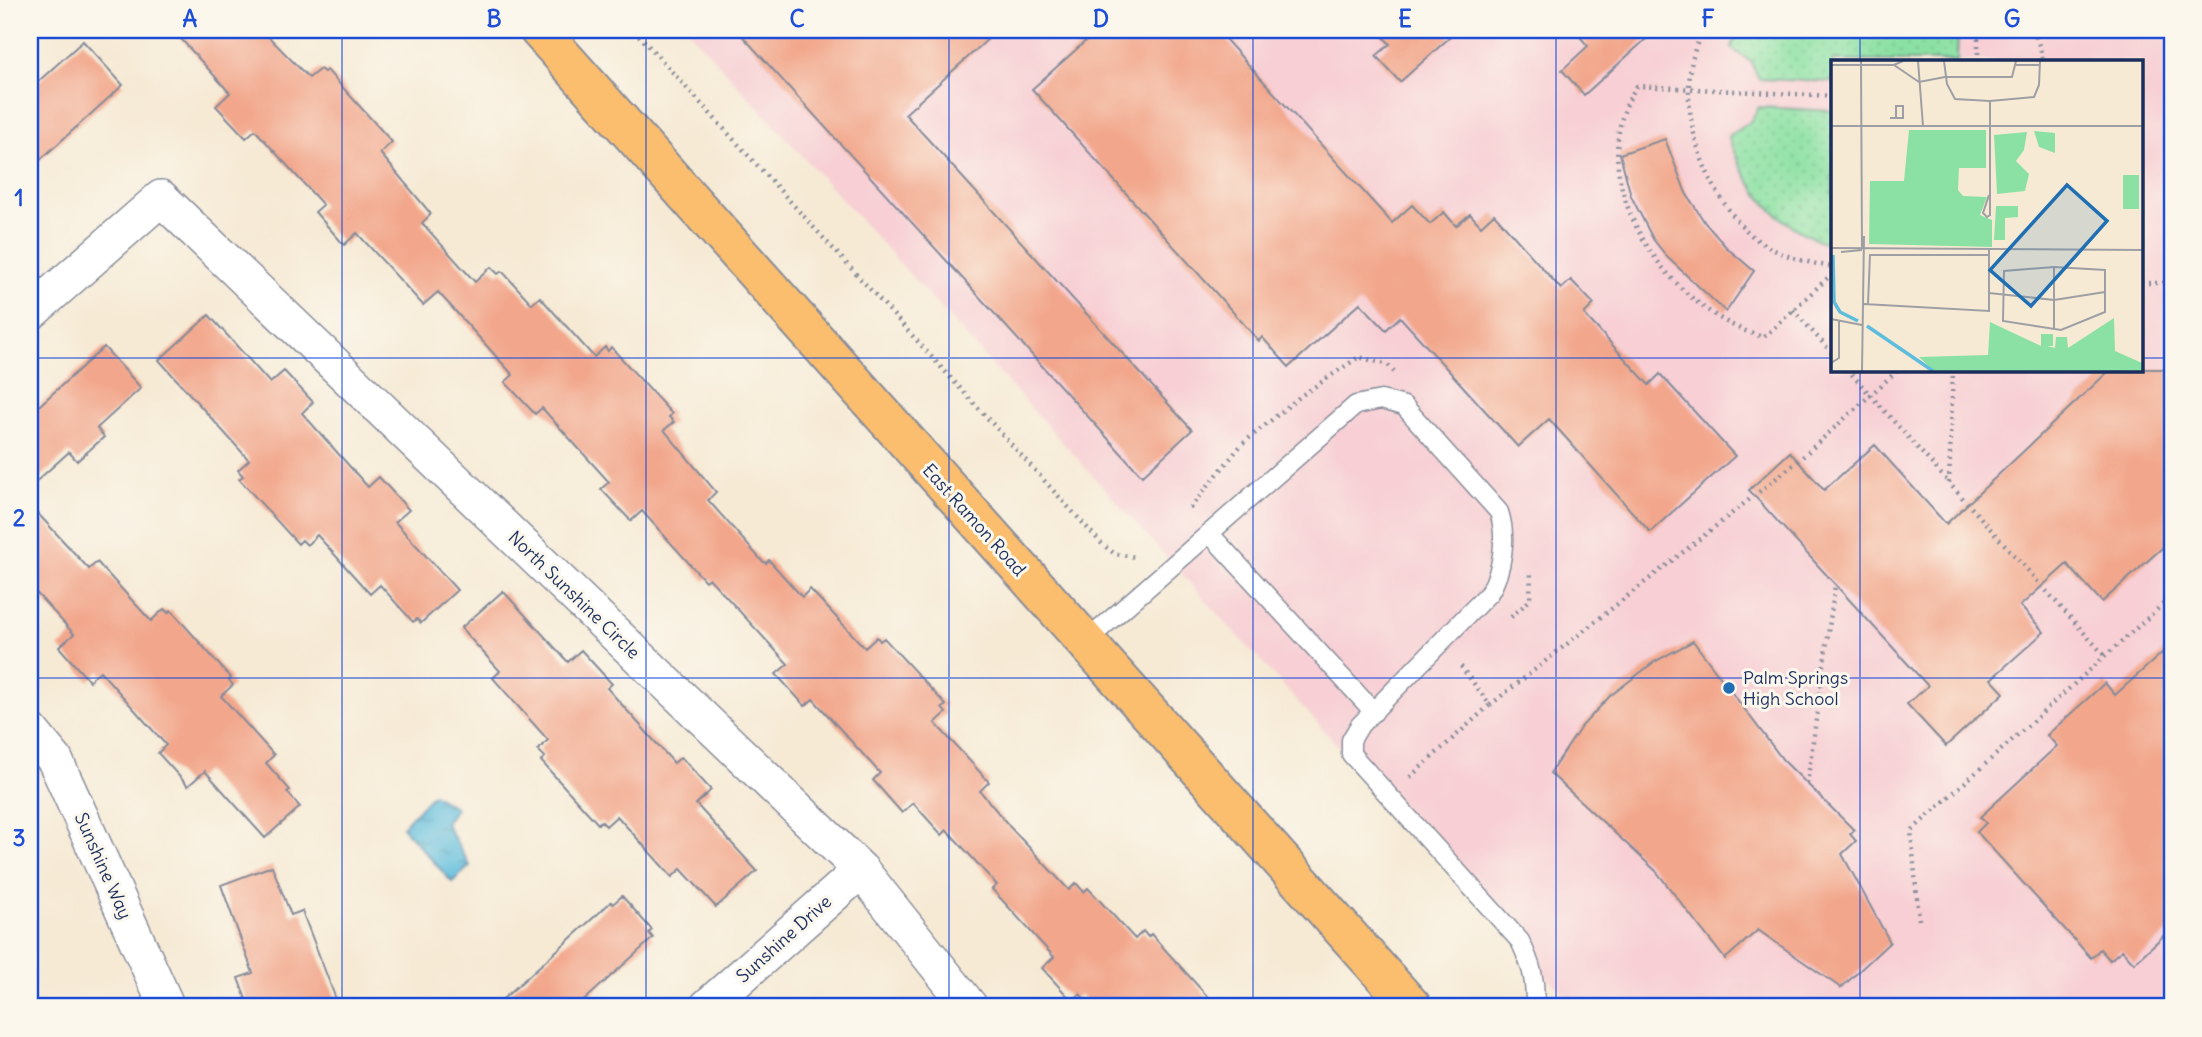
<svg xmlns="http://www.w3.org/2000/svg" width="2202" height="1037" font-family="Delius,sans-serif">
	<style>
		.built { fill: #f7cfd4; fill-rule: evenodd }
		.grass { fill: url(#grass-dots); stroke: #538880; stroke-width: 2 }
		.water { fill: url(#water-ripples); stroke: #3c769e; stroke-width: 2 }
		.building { fill: #f2a78c }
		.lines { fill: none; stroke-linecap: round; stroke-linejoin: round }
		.service-casing { stroke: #888c9a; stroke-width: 21 }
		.minor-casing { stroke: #888c9a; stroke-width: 38 }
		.primary-casing { stroke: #888c9a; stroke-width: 42 }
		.path { stroke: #888c9a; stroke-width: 4.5; stroke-dasharray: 2 5; stroke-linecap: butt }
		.service { stroke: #fff; stroke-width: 18 }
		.minor { stroke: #fff; stroke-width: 35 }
		.primary { stroke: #fbbe6e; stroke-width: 38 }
		.grid { fill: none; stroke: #1d4ed8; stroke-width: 2; stroke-opacity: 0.55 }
		.poi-dot { fill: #1f6fb2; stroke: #fbf7ec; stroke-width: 2.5 }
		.labels { text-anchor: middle; stroke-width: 6; stroke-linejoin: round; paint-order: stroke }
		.street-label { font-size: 18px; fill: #1b2f5e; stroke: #fbf7ec }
		.poi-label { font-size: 18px; fill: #1b2f5e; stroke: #fbf7ec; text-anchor: start }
		.inset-river { fill: none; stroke: #5ebddd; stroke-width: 3.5 }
		.inset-road { fill: none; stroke: #9e9fa5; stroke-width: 2 }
		.view { fill: #1f6fb2; fill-opacity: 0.15; stroke: #1f6fb2; stroke-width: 3.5 }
		.inset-edge { fill: none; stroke: #1b2f5e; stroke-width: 3.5 }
		.neatline { fill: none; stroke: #1d4ed8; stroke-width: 2.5 }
		.grid-label { font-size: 23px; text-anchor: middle; font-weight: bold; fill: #1d4ed8 }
	</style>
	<defs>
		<pattern id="grass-dots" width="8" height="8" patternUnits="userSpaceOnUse" patternTransform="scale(1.75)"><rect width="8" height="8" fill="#8be1a3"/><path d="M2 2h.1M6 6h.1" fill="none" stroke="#77c18f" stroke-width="1.8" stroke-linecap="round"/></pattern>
		<pattern id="water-ripples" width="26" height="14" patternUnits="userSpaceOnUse" patternTransform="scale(1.75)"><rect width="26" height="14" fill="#5ebddd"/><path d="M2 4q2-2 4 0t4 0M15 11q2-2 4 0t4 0" fill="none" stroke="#4d9ab6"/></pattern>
	</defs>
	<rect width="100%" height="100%" fill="#fbf7ec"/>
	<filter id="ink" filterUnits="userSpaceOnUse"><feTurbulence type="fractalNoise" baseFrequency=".0143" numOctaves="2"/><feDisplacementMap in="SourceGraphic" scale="14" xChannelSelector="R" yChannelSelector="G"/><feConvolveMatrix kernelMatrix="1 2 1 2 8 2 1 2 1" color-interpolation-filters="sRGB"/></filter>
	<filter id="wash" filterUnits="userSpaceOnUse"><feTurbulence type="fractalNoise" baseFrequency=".00686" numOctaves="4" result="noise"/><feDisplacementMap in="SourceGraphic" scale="28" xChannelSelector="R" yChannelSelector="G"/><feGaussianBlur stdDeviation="1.57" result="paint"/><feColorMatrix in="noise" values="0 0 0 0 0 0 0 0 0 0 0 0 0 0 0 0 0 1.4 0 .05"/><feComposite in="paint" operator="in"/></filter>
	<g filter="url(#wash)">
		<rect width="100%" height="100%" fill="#f6ead5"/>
		<path class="built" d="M688 30H2172V1007H1575ZM1833 61H2141V369H1833Z"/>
		<path class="grass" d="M1740 30H1958L1957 61H1833V82L1759 79 1751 62 1731 48Z
			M1759 107 1833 111V245C1777 229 1746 188 1728 136L1750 122Z"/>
		<path class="water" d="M433 794 456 808 445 822 470 866 452 882 402 827Z"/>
		<g id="blocks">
			<path class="building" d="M173 30H262L309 78 320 69 324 72 327 70 392 142 380 153 431 214 422 223 475 282 491 267 498 274 502 271 532 304 540 297 594 357 605 347 608 351 611 347 672 414 669 417 674 422 664 430 716 492 708 500 762 561 766 563 769 560 802 597 810 589 865 648 877 637 880 641 884 638 946 705 942 708 946 713 935 723 989 782 980 791 1010 827 1069 890 1076 883 1084 892 1088 888 1135 939 1143 931 1148 937 1151 934 1217 1007H1091L1080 994 1072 1001 1042 968 1054 957 992 889 997 885 947 830 942 835 913 803 902 813 873 780 880 773 813 699 805 706 776 674 788 664 709 578 705 581 642 511 631 521 601 489 609 482 542 408 535 414 505 382 513 375 438 292 423 305 357 233 344 245 315 212 323 205 255 130 246 138 216 106 230 93Z
				M737 30H998L905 114 1192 430 1142 476Z
				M1098 30H1217L1392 223 1412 205 1430 224 1444 212 1456 226 1470 214 1481 226 1494 214 1561 289 1571 280 1594 304 1584 314 1649 385 1660 374 1735 456 1650 532 1549 419 1518 447 1400 317 1386 330 1360 303 1289 367 1262 337 1259 341 1032 89Z
				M1377 30H1458L1400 82 1376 56 1390 44Z
				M1574 30H1656L1584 95 1562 70 1588 46Z
				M83 41 123 85 30 169V89Z
				M1665 139 1686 193 1705 223 1727 248 1754 271 1726 312 1668 258 1653 239 1631 196 1620 154Z
				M209 315 270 383 284 371 313 402 302 413 368 487 379 477 409 510 395 522 457 590 421 623 417 619 413 622 380 585 370 594 317 535 307 545 302 540 298 544 239 479 243 476 238 470 249 460 159 360Z
				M104 347 141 388 97 428 104 437 77 461 69 452 30 487V414Z
				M2111 369H2172V539L2102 602 2067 564 2020 606 2044 632 1991 679 2004 693 1946 746 1907 704 1928 686 1749 490 1790 452 1824 490 1875 445 1946 524Z
				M30 505 89 569 97 562 151 621 164 609 168 613 171 610 231 678 229 680 233 685 221 696 274 755 266 763 290 790 287 792 300 807 265 838 205 771 188 786 158 753 166 745 100 671 89 681 59 647 74 634 30 586Z
				M503 591 568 662 581 650 612 684 607 688 674 763 681 757 711 790 696 804 757 871 716 907 681 869 672 877 617 816 606 826 601 821 598 824 541 761 545 757 538 750 548 740 493 678 500 671 461 628Z
				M1693 641 1783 760 1854 830 1850 834 1856 841 1842 854 1890 942 1841 988 1758 930 1725 959 1656 871 1550 773 1581 727 1610 696 1654 662Z
				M2172 644V928L2134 963 2122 950 2110 960 2100 949 2091 958 1977 832 1986 823 1980 817 2057 746 2047 735 2105 683 2115 695Z
				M272 866 291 915 302 911 339 1007H249L238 978 253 973 221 885Z
				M622 896 652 930 649 933 653 938 577 1007H494L611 902 613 904Z"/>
		</g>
	</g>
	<g filter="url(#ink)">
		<use href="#blocks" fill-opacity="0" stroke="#888c9a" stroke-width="2"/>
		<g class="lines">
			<defs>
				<path id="service" d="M1209 533 1374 712
					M1084 643 1356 405 1381 400 1404 406 1499 512C1507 536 1503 571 1489 593L1360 725 1351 740V754L1520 941C1531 964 1537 982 1534 1007"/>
				<path id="minor" d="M30 313 161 198 861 870 970 1007
					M30 730 55 760 167 1007
					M707 1007 861 870"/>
				<path id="primary" d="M539 30 1412 1007"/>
			</defs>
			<use href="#service" class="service-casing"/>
			<use href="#minor" class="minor-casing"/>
			<use href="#primary" class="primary-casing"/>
			<path class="path" d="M634 30 1102 544 1115 554 1136 557
				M1703 30C1670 93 1699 185 1749 233 1772 254 1803 262 1833 267
				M2034 30 2044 61
				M1978 61V30
				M1833 96 1637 86C1575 178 1670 314 1764 337L1833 273
				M2141 283H2172
				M1793 310 1833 354
				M1847 369 1949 483
				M1953 369 1949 483 2105 656
				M1190 508 1242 444 1302 395 1359 357 1388 365 1394 372
				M1511 617 1530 600 1531 571
				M1490 705 1798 461 1899 369
				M1410 777 1490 705 1459 664
				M1807 784 1835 585
				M1919 920 1911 831 2172 596"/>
			<use href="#service" class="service"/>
			<use href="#minor" class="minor"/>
			<use href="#primary" class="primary"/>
		</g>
	</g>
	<path class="grid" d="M342 30V1007M646 30V1007M949 30V1007M1253 30V1007M1556 30V1007M1860 30V61M30 358H1833M2141 358H2172M1860 369V1007M30 678H2172"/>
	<circle class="poi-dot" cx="1729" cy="688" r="7"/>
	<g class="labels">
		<g class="street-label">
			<text transform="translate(974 520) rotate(48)" y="6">East Ramon Road</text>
			<text transform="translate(574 595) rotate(44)" y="6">North Sunshine Circle</text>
			<text transform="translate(103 866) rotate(66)" y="6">Sunshine Way</text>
			<text transform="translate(784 939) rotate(-42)" y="6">Sunshine Drive</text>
		</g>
		<g class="poi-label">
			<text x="1743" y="684">Palm Springs<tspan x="1743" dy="21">High School</tspan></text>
		</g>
	</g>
	<g transform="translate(1831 60)">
		<rect width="312" height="312" fill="#f6ead5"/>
		<path d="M78 70H155V108H128L127 130 132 136 156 137 149 155 161 160V187L38 184 39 121H73ZM203 71 224 73V93L208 87ZM196 72 193 90 185 101 198 114 194 131 166 134 163 75ZM292 115H308V149H292ZM165 146H187V157L174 158V180H163ZM283 258 284 291 311 303V311H103L88 297 157 295 159 262 210 286V274H222V286H216L224 288 225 277H236L237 288Z" fill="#8be1a3"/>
		<path class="inset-river" d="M2 195 3 242 9 252 27 261M36 266 102 311"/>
		<path class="inset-road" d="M30 1 31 189M87 1 92 66M113 1 116 24 124 39 159 41 203 37 208 25 209 1M0 5H63L72 1M63 5 88 22 114 17H181L185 1M185 5H209M59 58H72V46H65V58M0 66H312M158 135 152 153 156 157 159 155V41M0 188 312 190M10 192 31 190M223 207 274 210V252L230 270 172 261 173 211ZM158 233 223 240 274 232M33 244 158 251V190M37 244 39 195H158M0 259 31 265M223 269V207M0 303 8 298V260M31 311 33 176"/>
		<path class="view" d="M236 125 276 161 200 246 159 210Z"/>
		<rect width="312" height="312" class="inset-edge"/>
	</g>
	<rect width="2202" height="1037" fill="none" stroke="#fbf7ec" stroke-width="77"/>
	<rect x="38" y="38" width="2126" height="960" class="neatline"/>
	<g class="grid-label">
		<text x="190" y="27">A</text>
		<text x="494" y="27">B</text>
		<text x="797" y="27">C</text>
		<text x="1101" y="27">D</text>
		<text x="1405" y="27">E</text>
		<text x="1708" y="27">F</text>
		<text x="2012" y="27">G</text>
		<text x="19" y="206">1</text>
		<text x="19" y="526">2</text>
		<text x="19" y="846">3</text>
	</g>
</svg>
